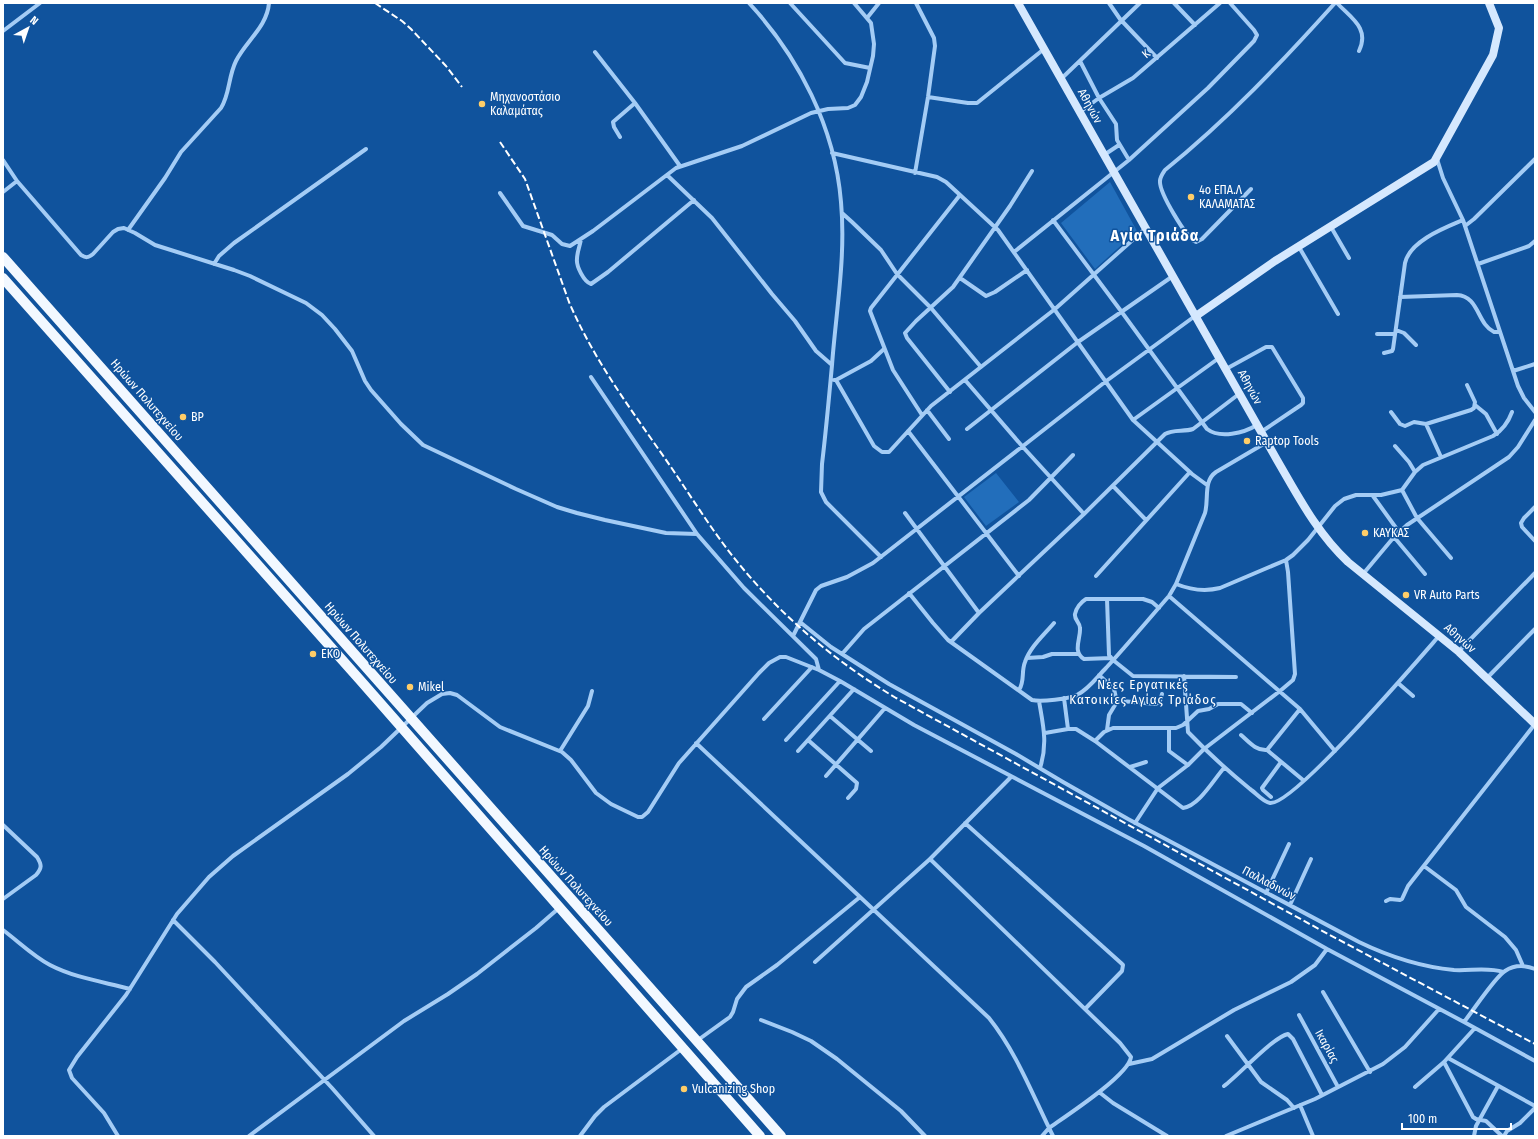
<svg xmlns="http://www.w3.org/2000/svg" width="1538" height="1139" font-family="'Fira Sans Condensed',sans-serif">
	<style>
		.green { fill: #226ebb }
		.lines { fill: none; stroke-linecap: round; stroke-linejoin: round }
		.street { stroke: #a4ccf5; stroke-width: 4 }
		.secondary { stroke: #d5e8fe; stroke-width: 8 }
		.primary { stroke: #f2f8ff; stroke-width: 10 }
		.rail { stroke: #fff; stroke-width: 2; stroke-dasharray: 7 3; stroke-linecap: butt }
		.poi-dot { fill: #ffcd68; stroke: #10539d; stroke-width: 1.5 }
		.labels { text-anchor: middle; stroke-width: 3; stroke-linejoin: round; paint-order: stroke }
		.street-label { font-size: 12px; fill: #fff; stroke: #10539d }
		.poi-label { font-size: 12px; fill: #fff; stroke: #10539d; text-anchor: start }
		.neighbourhood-label { font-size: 13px; letter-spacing: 1px; fill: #fff; stroke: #10539d }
		.district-label { font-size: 16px; font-weight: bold; letter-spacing: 1px; fill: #fff; stroke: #10539d }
	</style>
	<rect width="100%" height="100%" fill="#10539d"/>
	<path class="green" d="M1110 182 1137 231 1095 269 1061 223Z
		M996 473 1019 502 986 526 964 497Z"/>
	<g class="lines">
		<path class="street" d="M749 3C799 57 835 128 841 202 846 257 836 311 832 365 829 398 826 431 822 464L821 492 826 502 881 557
			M790 3 845 63 870 68
			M1109 3 1120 19 1157 58
			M1174 3 1195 25
			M1337 3C1351 18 1370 28 1359 51
			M867 18 879 3
			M3 31 40 3
			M595 52 635 103 680 166
			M1080 61 1099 98 1116 124 1117 140 1129 160
			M1061 79 1140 3
			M928 97 968 103H977L1044 49
			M1080 112 1099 98 1133 78 1220 3
			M620 137 614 127 613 122 635 103
			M832 153 937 177 946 182 998 230 1133 420 1192 474 1207 485
			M1104 155 1119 145
			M1437 159 1443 178 1463 220 1518 386 1524 398 1535 412
			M3 160 17 181 81 255C86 258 88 258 93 254L113 232 118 229 124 228 135 233 155 245 234 270 250 276 306 303 322 315 335 329 352 351 365 381 371 390 401 424 423 445 516 489 557 507 577 513 605 520 666 533 697 534
			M915 173 928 97 935 46 934 38 916 3
			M667 175 712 218 772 294 795 321 816 351 832 365
			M1251 189 1202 239 1196 242C1186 238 1159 192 1160 181 1160 177 1163 173 1165 170 1227 120 1282 62 1335 3
			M3 192 17 181
			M500 193 523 226 552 235 562 244 570 246 593 231 676 168 742 146 811 113 828 109 848 108 855 105 861 97 867 82 873 56 874 44 871 23 854 3
			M842 213 852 222 881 250 897 274 931 308 981 367
			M1053 220 1121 311 1207 429C1220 439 1244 433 1257 425
			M1465 226 1474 219 1535 159
			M1331 227 1349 258
			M128 230 165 178 181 152 221 108C230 94 228 77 236 61 246 41 267 27 269 3
			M581 239C580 246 577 252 577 259 576 266 584 282 591 284L608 272 694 200
			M1299 247 1338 314
			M1014 252 1129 160 1208 88 1254 41 1257 35 1254 30 1230 3
			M214 264 219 256 234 243 366 149
			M1478 264 1529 246 1535 241
			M960 278 986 296 995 292 1027 270
			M1400 297 1457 295C1479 296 1477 324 1494 332H1500
			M1396 330 1404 333 1416 345
			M1377 334H1395
			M1384 353 1392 351 1393 349 1405 263C1410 241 1444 228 1463 220
			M1226 369 1266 347H1272L1303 398V403L1301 405 1261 432
			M1513 371 1535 364
			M591 377 697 534 744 588 816 659 819 670
			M834 380H836L871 361 884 349
			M836 380 874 446 882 452H889L931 406 1055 309 1145 229
			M965 380 1022 446 1084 514
			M950 392 907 338 905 333 916 321 953 287 1010 206 1032 171
			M1475 405 1486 414 1497 434
			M927 410 949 439
			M1391 412 1400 424 1405 426 1414 422 1426 424 1471 410 1474 408 1475 402 1467 385
			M922 415 893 370 870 311 871 308 960 195
			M1133 420 1219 358
			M1426 424 1441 457
			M967 429 1078 342 1173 276
			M908 431 1019 576
			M1395 446 1409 462 1415 472
			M1113 486 1146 520
			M1402 490 1417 518 1451 558
			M1373 496 1399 532
			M1535 507 1524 518 1521 523 1522 527 1535 541
			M905 513 979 613
			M1394 537 1425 574
			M1363 574 1394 537 1407 525 1509 457 1518 447 1535 420
			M1096 576 1190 472
			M1176 584C1191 590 1204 592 1220 588L1286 560 1293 555 1308 540 1335 506 1344 499 1356 495H1381L1402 490 1415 472 1423 465 1493 436C1503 430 1508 423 1512 412
			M909 593 933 623 948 640 1032 700C1041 702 1069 699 1077 695 1089 689 1097 677 1106 668 1128 644 1148 620 1169 596L1176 584 1205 513C1209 499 1203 481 1216 472L1267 442
			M1169 596 1300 709 1335 751
			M1107 599 1109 655 1113 660 1133 676 1236 677
			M800 622 831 647 889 684 1016 754 1063 782 1128 819 1359 942C1388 956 1422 967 1454 970 1470 971 1488 967 1503 972
			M793 636 816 590 821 586 847 577 873 563 1105 382 1195 316
			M951 642 979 613 1084 514 1165 434C1173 429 1184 432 1193 429L1239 394
			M1459 651 1535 573
			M842 654 864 629 1029 500 1073 455
			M1027 658 1043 657 1052 654H1079
			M1111 658 1084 659C1072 652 1081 638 1080 628 1080 622 1074 620 1075 614 1076 608 1081 602 1086 599H1143L1152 602 1159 608
			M1099 675 1114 689 1116 698 1121 701 1156 704 1160 701 1162 694
			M1184 676 1188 732C1208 753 1228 771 1250 789 1256 793 1263 802 1270 803 1293 806 1418 660 1439 636
			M1487 678 1535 629
			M1398 683 1413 696
			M1019 690C1025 681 1021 672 1025 662 1030 647 1044 635 1054 623
			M1039 701C1043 725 1048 743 1040 768
			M1300 709 1267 750 1303 780
			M830 716 871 751
			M764 719 812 667
			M1068 729H1076L1095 741 1183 808C1199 806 1214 779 1224 768
			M1169 729V751L1188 765
			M1107 730 1109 715 1118 700
			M1045 733 1068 729 1064 698
			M1241 735C1249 742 1256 751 1267 750
			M786 740 840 681
			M808 740 857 783 856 789 848 798
			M1095 741 1104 732 1113 728H1176L1183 725 1198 711 1209 709 1218 704H1241L1252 713
			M696 743 989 1018C1017 1053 1033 1096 1053 1136
			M560 751 588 706 592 691
			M798 751 854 689
			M1130 767 1146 762
			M826 776 885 708
			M1271 797 1263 790 1262 788 1281 762
			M965 823 1121 963 1123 965 1122 971 1085 1009
			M1135 823 1158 788 1188 765 1204 749 1280 691 1293 680 1295 674 1288 572 1286 560
			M3 825 37 857C42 865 42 868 36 875L3 899
			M930 859 1120 1043 1131 1057C1129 1075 1066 1116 1049 1128L1042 1136
			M1424 866 1456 890 1466 907 1505 937 1516 950 1523 966
			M1266 893 1289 844
			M1386 901 1390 899 1400 900 1402 899 1408 886 1535 724
			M1290 905 1311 859
			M173 920 215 962 332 1088 374 1136
			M3 930C19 942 33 956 50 965 75 978 104 982 130 989
			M815 962 930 859 1011 777
			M1323 992 1370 1072
			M1299 1015 1338 1087
			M761 1020 792 1032 811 1041 837 1059 901 1111 925 1136
			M1464 1022C1473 1011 1495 977 1505 971 1514 965 1525 965 1535 969
			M1227 1036 1261 1082 1287 1100 1294 1108
			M698 1040 730 1017 733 1012 737 999 746 987 777 965 860 897
			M1448 1058 1535 1106
			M1444 1062 1473 1117 1476 1119 1486 1121 1502 1136
			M1129 1064 1152 1059 1234 1010 1291 982 1315 965 1327 949
			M1224 1086C1239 1075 1273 1037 1288 1034L1293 1039 1322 1095
			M1415 1087 1444 1062 1475 1028
			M1099 1092 1113 1103 1167 1136
			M1300 1105 1313 1136
			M118 1136 104 1113 72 1078 69 1070 77 1057 126 995 177 914 209 877 233 856 348 774 381 747 427 703 442 694 450 693 457 695 500 727 562 752 571 760 596 793 611 804 638 817H642L648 812 679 763 759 673 769 663 780 657H786L819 670 840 681 914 725 1144 846 1327 949 1464 1022 1535 1061
			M249 1136 404 1021 448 994 477 974 536 928 559 908
			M580 1136 595 1116 604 1107 683 1048
			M1226 1136 1315 1099 1383 1064 1405 1047 1439 1009
			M1474 1136 1476 1126 1498 1086
			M1504 1136 1507 1131 1520 1123 1535 1108"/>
		<path class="secondary" d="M1018 3 1277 460C1298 496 1317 533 1348 562L1459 652 1535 724
			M1196 316 1275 261 1434 162 1493 55 1499 28 1489 3"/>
		<path class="primary" d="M3 257 781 1136
			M3 278 360 680 760 1136"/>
		<path class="rail" d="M375 3 402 21 411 29 446 66 462 87
			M500 142 525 179 569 302C593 358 629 407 664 457 690 494 714 535 744 570 788 622 838 663 896 698L1328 934 1535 1044"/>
	</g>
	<g class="poi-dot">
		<circle cx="482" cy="104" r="4"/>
		<circle cx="1191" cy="197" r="4"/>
		<circle cx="183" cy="417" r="4"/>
		<circle cx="1247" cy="441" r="4"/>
		<circle cx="1365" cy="533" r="4"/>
		<circle cx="1406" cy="595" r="4"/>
		<circle cx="313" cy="654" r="4"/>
		<circle cx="410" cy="687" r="4"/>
		<circle cx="684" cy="1089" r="4"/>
	</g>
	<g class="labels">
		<g class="street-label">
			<text transform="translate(1146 54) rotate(-41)" y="4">Κ</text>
			<text transform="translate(1090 106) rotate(61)" y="4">Αθηνών</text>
			<text transform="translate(1250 387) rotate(61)" y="4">Αθηνών</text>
			<text transform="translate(147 400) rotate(49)" y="4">Ηρώων Πολυτεχνείου</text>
			<text transform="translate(1460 638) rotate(41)" y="4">Αθηνών</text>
			<text transform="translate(361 643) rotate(49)" y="4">Ηρώων Πολυτεχνείου</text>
			<text transform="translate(1269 883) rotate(28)" y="4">Παλλαδινών</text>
			<text transform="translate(576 886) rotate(48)" y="4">Ηρώων Πολυτεχνείου</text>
			<text transform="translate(1327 1046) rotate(61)" y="4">Ικαρίας</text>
		</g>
		<g class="poi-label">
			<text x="490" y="101">Μηχανοστάσιο<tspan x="490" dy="14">Καλαμάτας</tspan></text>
			<text x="1199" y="194">4ο ΕΠΑ.Λ<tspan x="1199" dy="14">ΚΑΛΑΜΑΤΑΣ</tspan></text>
			<text x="191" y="421">BP</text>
			<text x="1255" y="445">Raptop Tools</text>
			<text x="1373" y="537">ΚΑΥΚΑΣ</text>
			<text x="1414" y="599">VR Auto Parts</text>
			<text x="321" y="658">EKO</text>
			<text x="418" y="691">Mikel</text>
			<text x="692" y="1093">Vulcanizing Shop</text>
		</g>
		<g class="neighbourhood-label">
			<text x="1143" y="689">Νέες Εργατικές<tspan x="1143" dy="15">Κατοικίες Αγίας Τριάδος</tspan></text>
		</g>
		<g class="district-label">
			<text x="1155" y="241">Αγία Τριάδα</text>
		</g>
	</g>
	<rect width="1538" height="1139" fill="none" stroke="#ffffff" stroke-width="8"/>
	<g transform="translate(28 28) rotate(40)" stroke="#10539d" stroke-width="3" paint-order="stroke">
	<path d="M0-3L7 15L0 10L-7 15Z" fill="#ffffff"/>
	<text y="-6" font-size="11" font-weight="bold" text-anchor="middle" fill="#ffffff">N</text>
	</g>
	<path d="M1402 1123v6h109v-6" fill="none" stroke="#ffffff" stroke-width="2"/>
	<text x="1408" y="1123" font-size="12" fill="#ffffff" stroke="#10539d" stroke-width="3" paint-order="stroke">100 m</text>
</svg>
